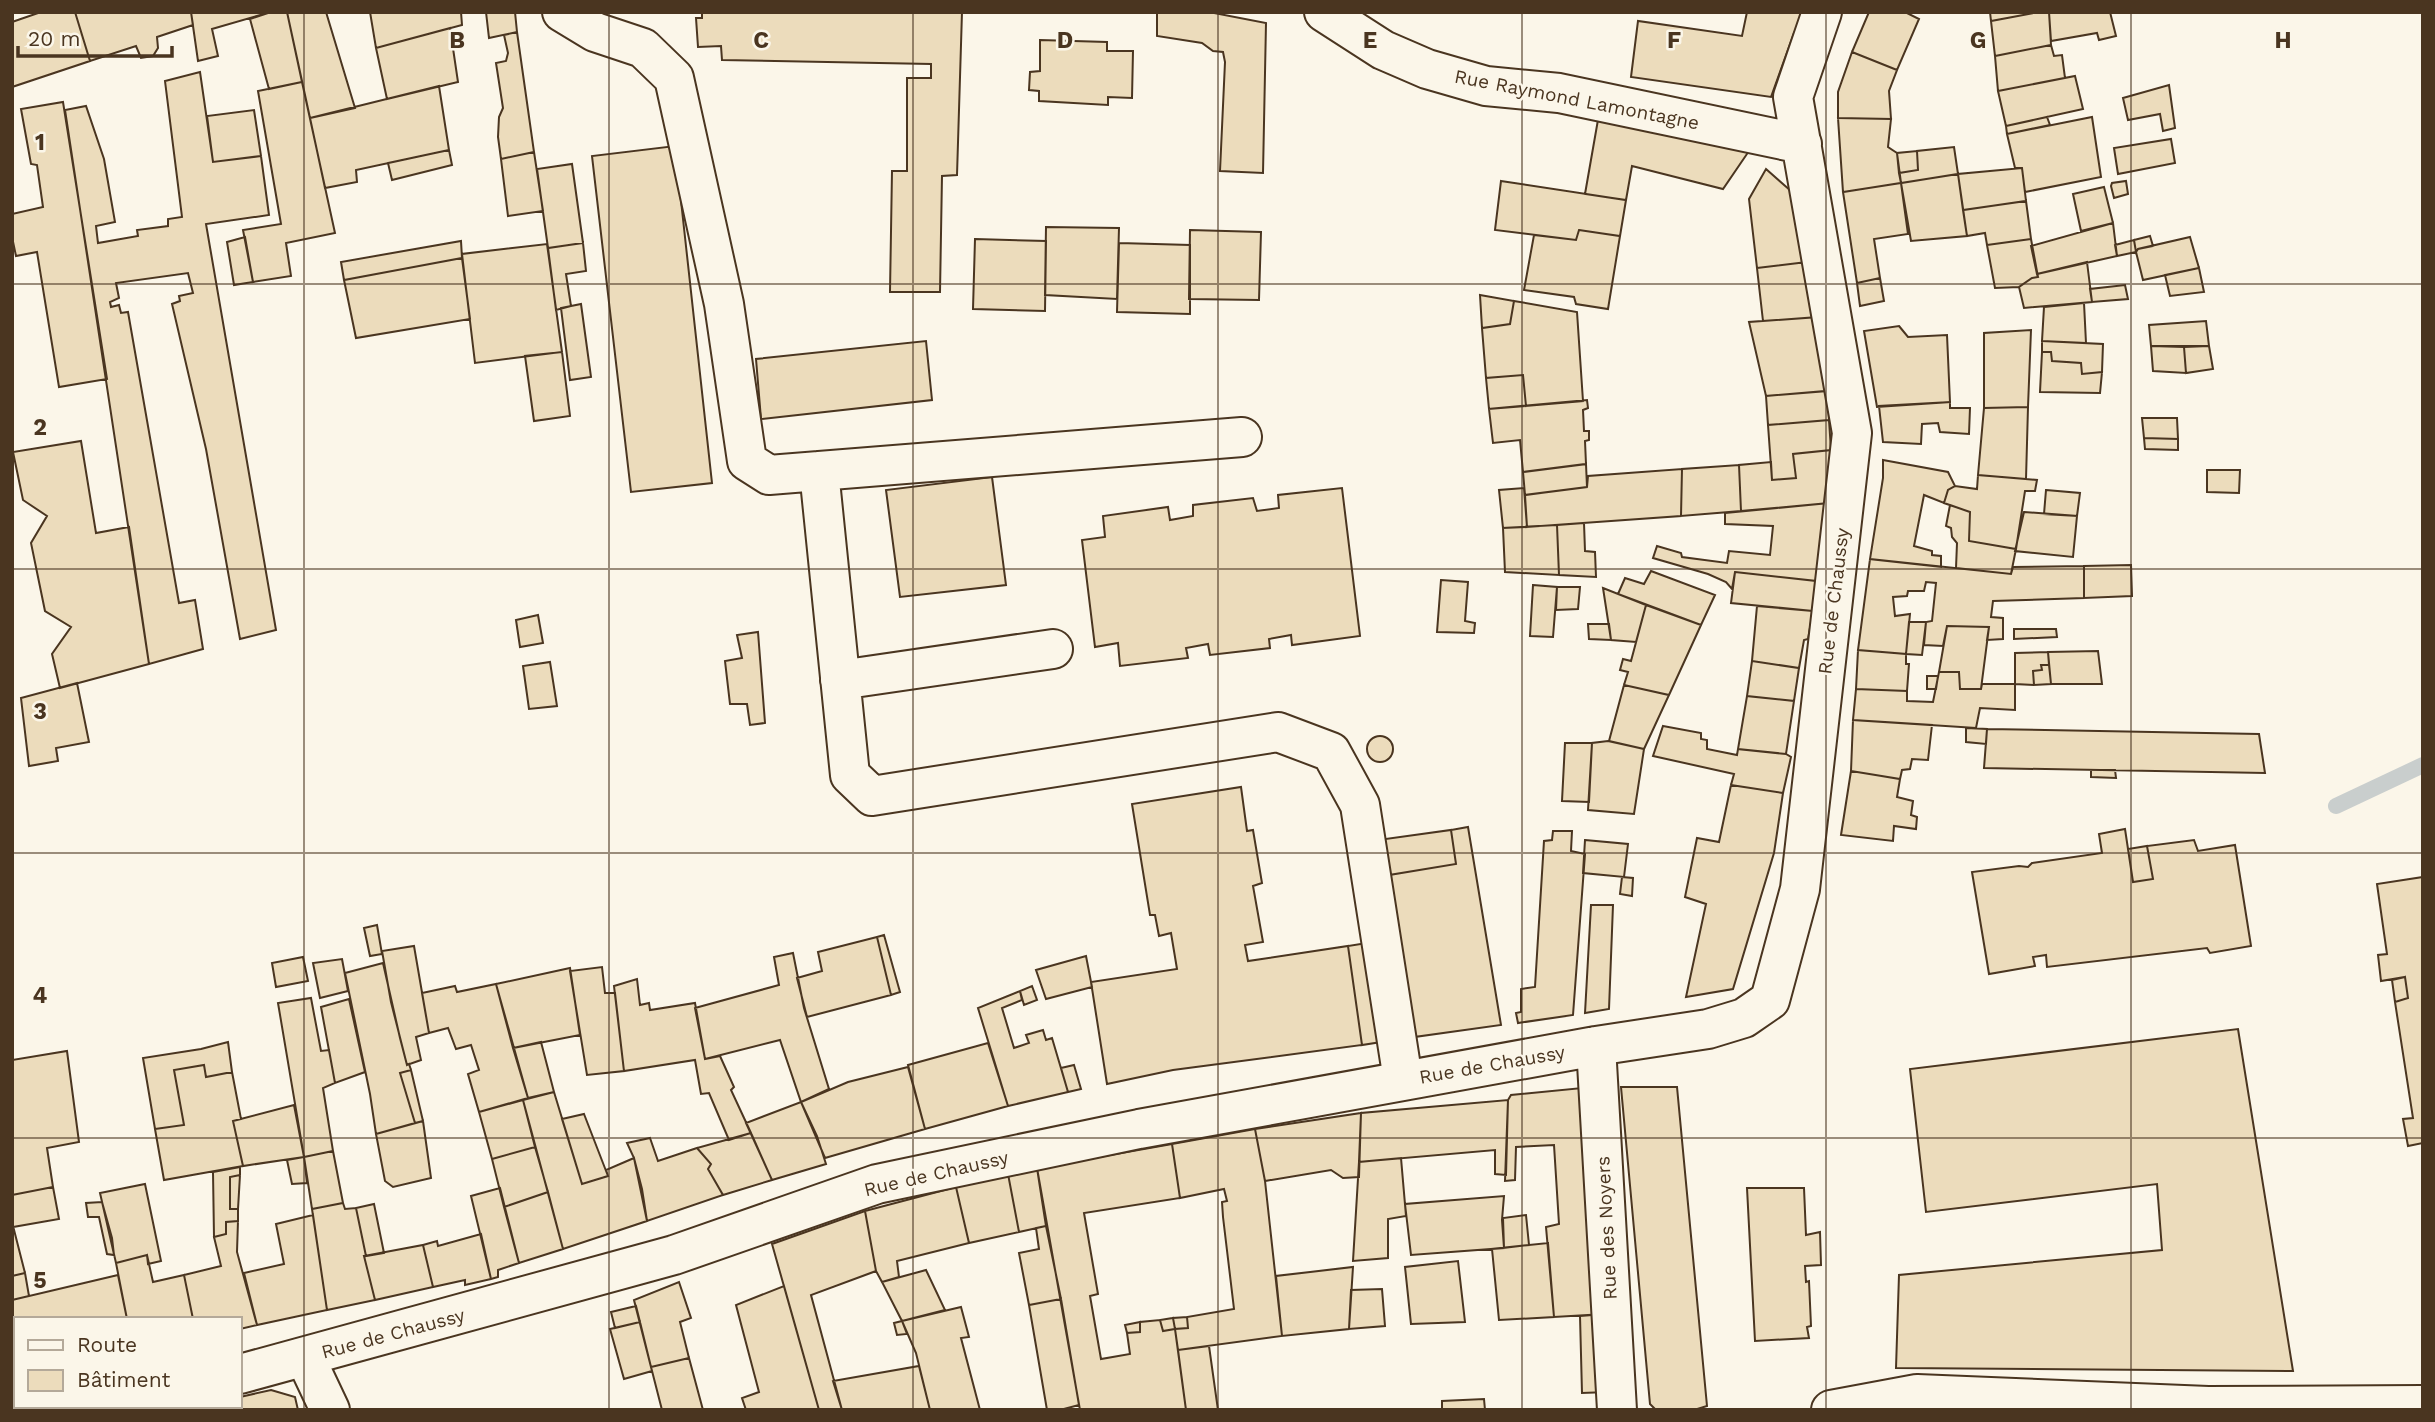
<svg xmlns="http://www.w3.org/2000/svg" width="2435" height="1422" font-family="'Work Sans',sans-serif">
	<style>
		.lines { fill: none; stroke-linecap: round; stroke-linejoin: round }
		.stream { stroke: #c9cecd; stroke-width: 16 }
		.building { fill: #ecdcbc; stroke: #4a3520; stroke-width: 2 }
		.minor-casing { stroke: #4a3520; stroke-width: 42 }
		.minor { stroke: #fbf6e9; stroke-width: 38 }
		.grid { fill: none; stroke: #4a3520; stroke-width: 2; stroke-opacity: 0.55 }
		.labels { text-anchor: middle; stroke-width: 5; stroke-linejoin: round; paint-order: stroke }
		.street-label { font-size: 19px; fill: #4a3520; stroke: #fbf6e9 }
		.grid-label { font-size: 23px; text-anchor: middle; font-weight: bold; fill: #4a3520; stroke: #fbf6e9; stroke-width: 5; stroke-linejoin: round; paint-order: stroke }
	</style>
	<rect width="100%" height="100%" fill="#fbf6e9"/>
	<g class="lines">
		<path class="stream" d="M2336 806 2423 765"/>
	</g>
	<path class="building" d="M41 12H75L90 61 12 87V22Z
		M75 12H191L193 25 157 37 158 48 153 56 141 58 136 46 90 61Z
		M191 12H271L212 29 218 56 198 61Z
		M271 12H287L302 82 269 89 250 19Z
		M287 12H326L355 108 310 118Z
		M370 12H461L462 25 376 48Z
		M486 12H515L517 32 489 38Z
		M702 12H962L957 175 942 176 940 292H890L892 171H907V78H931V64L722 60 721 46 698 47 696 18H702Z
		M1157 12H1209L1266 23 1263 173 1220 171 1225 62 1223 52 1213 51 1202 43 1157 36Z
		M1747 12H1811L1794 33 1771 97 1631 77 1638 21 1742 36Z
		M1869 12H1905L1919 19 1897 70 1852 52Z
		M1990 12H2039L1991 21Z
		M2039 12H2049L2051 45 1995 56 1991 21Z
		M2049 12H2110L2116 36 2099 40 2097 33 2051 41Z
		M450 28 458 82 387 99 376 48Z
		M517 32 534 152 501 159 498 137 499 117 503 108 496 63 506 61 508 53 504 35Z
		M1040 40 1107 42V51H1133L1132 98 1108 97V105L1039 101V91L1029 90 1030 72 1040 71Z
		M2051 45 2054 56 2062 55 2065 78 1998 91 1995 56Z
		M1852 52 1897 70 1889 91 1891 119 1838 118V92Z
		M200 72 213 162 261 156 269 215 206 224 276 630 240 639 206 449 172 304 180 301 179 296 193 293 188 273 116 283 119 298 110 302 111 307 119 305 121 313 128 312 179 603 195 600 203 649 149 664 65 110 86 106 104 159 115 222 96 226 98 243 138 236 137 230 168 226V219L182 217 165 81Z
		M2075 76 2083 109 2006 126 1998 91Z
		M302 82 335 233 286 243 291 276 253 282 243 230 281 224 258 91Z
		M2169 85 2175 128 2163 131 2160 114 2128 120 2123 98Z
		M439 86 449 150 356 170 357 182 325 188 310 118Z
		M63 102 107 379 59 387 37 252 16 256 12 237V214L43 207 37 165 31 164 21 109Z
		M254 110 261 156 213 162 207 116Z
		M1599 114 1749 151 1723 189 1632 166 1626 200 1585 194Z
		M2047 117 2050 125 2007 134 2006 126Z
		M2092 117 2101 177 2025 192 2022 168H2015L2007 134Z
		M1838 118 1891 119 1888 147 1897 153 1901 183 1843 192Z
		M2171 139 2175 163 2118 174 2114 148Z
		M675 146 712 483 631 492 592 156Z
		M1954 147 1958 174 1901 183 1899 173 1918 170 1917 151Z
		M449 150 452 165 392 180 388 163Z
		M1917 151 1918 170 1899 173 1897 153Z
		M534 152 543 211 508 216 501 159Z
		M572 164 583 243 548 248 537 169Z
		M2022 168 2026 201 1963 210 1958 174Z
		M1766 169 1791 191 1807 262 1757 268 1749 199Z
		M1958 174 1967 236 1911 241 1901 183Z
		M1501 181 1626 200 1620 236 1579 230 1576 240 1495 230Z
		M2126 181 2128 194 2114 198 2111 186 2112 183Z
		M1901 183 1908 234 1874 239 1880 278 1857 283 1843 192Z
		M2104 187 2113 223 2081 231 2073 194Z
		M2026 201 2031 239 1987 245 1985 233 1967 236 1963 210Z
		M2113 223 2117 256 2037 274 2031 246Z
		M1046 227 1119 228 1117 299 1045 295Z
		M1190 230 1261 232 1259 300 1189 299Z
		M1579 230 1620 236 1608 309 1576 304 1574 297 1524 290 1534 235 1576 240Z
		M2150 236 2153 246 2138 249 2136 252 2134 240Z
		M245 237 253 282 234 285 227 242Z
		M2190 237 2199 268 2143 280 2136 252 2138 249Z
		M975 239 1046 241 1045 311 973 309Z
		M2031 239 2038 277 2032 278 2019 287 1995 288 1987 245Z
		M2134 240 2136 252 2117 256 2115 245Z
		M461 241 462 258 344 280 341 262Z
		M583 243 586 271 566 274 571 306 556 310 548 248Z
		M1119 243 1190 245V314L1117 312Z
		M547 244 562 352 475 363 462 254Z
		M462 258 470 319 356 338 344 280Z
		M1807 262 1818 317 1763 321 1757 268Z
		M2087 262 2092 302 2024 308 2019 287 2032 278 2038 277 2037 274Z
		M2199 268 2204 292 2170 296 2165 275Z
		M1880 278 1884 301 1860 306 1857 283Z
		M2125 285 2128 299 2092 302 2090 289Z
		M1480 295 1514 301 1510 324 1482 328Z
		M1514 301 1577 312 1583 401 1526 406 1523 375 1486 378 1482 328 1510 324Z
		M2084 303 2086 343 2042 341 2044 307Z
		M581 304 591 377 570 380 561 308Z
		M1818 317 1825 391 1766 396 1749 322Z
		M2206 321 2209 346H2151L2149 325Z
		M1899 326 1908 337 1947 335 1950 402 1877 407 1864 331Z
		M2031 330 2028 407 1984 408V333Z
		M926 341 932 400 761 419 756 359Z
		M2042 341 2103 344 2102 372 2082 374 2081 363 2052 361 2051 352H2042Z
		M2151 346 2184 347 2186 373 2153 371Z
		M2209 346 2213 369 2186 373 2184 347Z
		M562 352 570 416 534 421 525 356Z
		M2042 352H2051L2052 361 2081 363 2082 374 2102 372 2100 393 2040 392Z
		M1523 375 1526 406 1489 409 1486 378Z
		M1828 391 1829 420 1768 425 1766 396Z
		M1587 400 1588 408 1583 410 1584 431H1589V440L1585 441 1586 464 1523 472 1520 440 1493 443 1489 409Z
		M1950 402V408H1970L1969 434 1940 432 1938 423 1922 424 1921 444 1883 442 1879 406Z
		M2028 407 2026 479 1978 475 1984 408Z
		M2142 418H2177L2178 439 2144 438Z
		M1829 420 1831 450 1793 454 1796 478 1772 480 1768 425Z
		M2144 438 2178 439V450L2145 449Z
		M81 441 96 533 129 527 149 664 60 688 52 654 71 627 45 611 31 543 47 516 23 500 13 452Z
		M1831 450 1829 503 1741 511 1739 465 1771 462 1772 480 1796 478 1793 454Z
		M1883 460 1948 472 1955 486 1948 490 1944 503 1924 495 1914 546 1932 551V555L1941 556V567L1870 559 1883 478Z
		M1586 464 1587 487 1525 495 1523 472Z
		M1739 465 1741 511 1681 516 1682 469Z
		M1682 469 1681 516 1527 527 1525 495 1587 487 1588 476Z
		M2207 470H2240L2239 493 2207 492Z
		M1978 475 2037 480 2035 491H2025L2016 549 1969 541 1970 512 1944 503 1948 490 1955 486 1977 489Z
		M992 477 1006 585 900 597 886 490Z
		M1342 488 1360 636 1292 645 1291 635 1269 639 1270 648 1210 655 1208 644 1186 648 1188 658 1120 666 1118 643 1095 647 1082 540 1105 537 1103 516 1168 507 1170 520 1193 516V505L1253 498 1257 511 1279 508 1278 495Z
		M1524 488 1527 527 1503 528 1499 490Z
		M2046 490 2080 493 2077 516 2044 514Z
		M1829 503 1816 581 1735 572 1732 589 1726 582 1708 574 1653 558 1657 546 1681 553 1682 557 1727 563 1729 551 1770 555 1773 526 1725 524V513Z
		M1950 505 1970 512 1969 541 2016 549 2011 574 1956 568 1957 543 1952 537 1951 528 1946 526Z
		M2024 512 2077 516 2073 557 2015 551Z
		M1584 523 1585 551 1595 552 1596 577 1559 575 1557 525Z
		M1557 525 1559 575 1505 572 1503 528Z
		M1870 559 2011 574 2013 567 2084 566V598L1993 601 1991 617 2003 618V639L1987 640 1989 627 1947 626 1943 646 1924 645 1926 622 1932 621 1936 583 1926 582 1924 591H1908L1907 596 1893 597 1895 616 1910 614 1906 654 1858 650Z
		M2131 565 2132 596 2084 598V566Z
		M1651 571 1715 595 1701 625 1618 594 1625 578 1644 584Z
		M1735 572 1816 581 1813 611 1731 603Z
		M1441 580 1468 582 1465 621 1475 623 1474 633 1437 632Z
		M1533 585 1557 587 1553 637 1530 636Z
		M1557 587H1580L1578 609 1556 610Z
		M1603 588 1646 605 1636 642 1611 640Z
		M1646 605 1701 625 1669 695 1624 685 1628 672 1620 670 1623 659 1631 661Z
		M1757 606 1813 611 1808 639 1804 640 1799 668 1752 661Z
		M538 615 543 643 520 647 516 620Z
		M1909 622H1926L1922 655 1906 654Z
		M1588 624H1609L1611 640 1589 639Z
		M1947 626 1989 627 1981 689H1960L1959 672H1939Z
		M2014 629H2056L2057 637 2014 639Z
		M758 632 765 723 750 725 747 704H730L725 661 742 658 737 635Z
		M1858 650 1906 654V664H1909L1907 691 1856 689Z
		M2098 651 2102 684H2051L2048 652Z
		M2048 652 2049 665H2041L2042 670 2033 671 2034 685 2015 684V653Z
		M1752 661 1799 668 1794 701 1747 696Z
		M550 662 557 706 529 709 523 666Z
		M2041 665H2049L2051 684 2034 685 2033 671 2042 670Z
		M1939 672H1959L1960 689H1981L1982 684H2015V710L1980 708 1976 728 1853 720 1856 689 1907 691V701L1933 702Z
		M1927 676H1938L1936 689H1927Z
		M77 683 89 742 56 748 58 761 29 766 21 698Z
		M1624 685 1669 695 1644 749 1609 741Z
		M1747 696 1794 701 1786 754 1738 749Z
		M1853 720 1932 725 1928 760 1912 759 1910 769 1902 770 1900 779 1851 771Z
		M1663 726 1701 733V739L1707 740V749L1737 755 1738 749 1786 754 1791 757 1783 793 1731 785 1734 774 1653 756Z
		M1966 728 1987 729 1986 744 1966 742Z
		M1987 729 2259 734 2265 773 1984 768Z
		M1367 749a13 13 0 1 1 26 0a13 13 0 1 1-26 0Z
		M1608 741 1644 749 1634 814 1588 810 1592 743Z
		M1565 743H1592L1589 802 1562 801Z
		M2091 770H2115L2116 778 2091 777Z
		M1851 771 1900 779 1897 797 1913 801 1911 815 1917 817 1916 829 1894 826 1893 841 1841 835Z
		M1731 785 1783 793 1774 853 1733 989 1686 997 1706 904 1685 897 1697 838 1719 842Z
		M1241 787 1247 831 1253 830 1262 883 1253 886 1263 942 1245 945 1248 961 1348 946 1362 1045 1173 1070 1107 1084 1091 982 1177 969 1171 933 1159 936 1155 915H1150L1132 804Z
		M1468 827 1501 1025 1407 1038 1383 876 1456 864 1451 830Z
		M2125 829 2133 882 2153 879 2147 846 2194 840 2198 851 2235 845 2251 946 2210 953 2207 948 2047 967 2046 955 2033 957 2035 966 1989 974 1972 872 2019 866 2028 867 2032 863 2102 853 2099 834Z
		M1451 830 1456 864 1383 876 1378 840Z
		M1553 831H1572L1571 851 1585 854 1573 1015 1518 1023 1516 1013 1521 1012V989L1535 987 1544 841 1552 840Z
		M1585 840 1628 844 1624 877 1583 873Z
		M2147 846 2153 879 2133 882 2128 849Z
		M1622 877 1633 878 1632 896 1620 894Z
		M2423 877V1143L2408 1146 2403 1119 2413 1118 2395 1002 2408 998 2405 977 2381 981 2378 955 2387 954 2377 884Z
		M1591 905H1613L1609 1009 1585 1013Z
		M377 925 382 954 370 956 364 928Z
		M884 935 900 992 891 995 877 937Z
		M877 937 891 995 807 1017 797 978 822 971 818 952Z
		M1392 939 1407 1038 1362 1045 1348 946Z
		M414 946 429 1033 416 1037 421 1060 407 1065 391 1002 382 951Z
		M793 953 804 1008 829 1089 801 1102 780 1040 705 1059 695 1008 779 985 774 957Z
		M1086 956 1092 987 1046 999 1036 970Z
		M303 957 308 981 276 987 272 963Z
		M342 959 348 991 320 998 313 963Z
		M383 963 400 1038 407 1065 409 1064 411 1070 400 1073 415 1123 376 1134 370 1094 345 973Z
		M602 967 605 993H615L624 1071 587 1075 570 971Z
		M570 968 580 1035 513 1048 496 984Z
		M2405 977 2408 998 2395 1002 2392 980Z
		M637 979 640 1005 649 1003 650 1010 695 1003 705 1059 720 1056 734 1087 731 1090 751 1133 729 1140 709 1093 701 1094 695 1060 624 1071 614 986Z
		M496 984 528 1098 479 1112 468 1074 479 1070 471 1045 456 1049 448 1028 429 1033 422 993 455 986 457 992Z
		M1032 986 1037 1000 1024 1005 1020 991Z
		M1020 991 1022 1000 1002 1008 1014 1048 1029 1043 1026 1035 1043 1030 1046 1040 1052 1038 1068 1092 1008 1106 978 1008Z
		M311 998 321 1051 329 1050 335 1083 323 1088 333 1151 304 1157 278 1003Z
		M349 999 365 1072 335 1083 321 1007Z
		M2238 1029 2293 1371 1896 1368 1899 1275 2162 1250 2157 1184 1926 1212 1910 1069Z
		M228 1042 232 1072 206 1077 204 1065 174 1070 184 1125 155 1129 143 1058 201 1049Z
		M541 1042 554 1092 528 1098 513 1048Z
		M988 1043 1008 1106 925 1129 908 1065Z
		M67 1051 79 1142 47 1148 53 1187 12 1195V1060Z
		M204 1065 206 1077 232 1072 241 1119 233 1121 243 1166 164 1180 155 1129 184 1125 174 1070Z
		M1074 1065 1081 1089 1068 1092 1061 1068Z
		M908 1067 925 1129 825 1158 801 1102 848 1082Z
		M411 1070 423 1121 415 1123 400 1073Z
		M1621 1087H1677L1707 1406 1694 1410H1656L1650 1404Z
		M1582 1088 1605 1314 1554 1317 1546 1227 1559 1224 1554 1145 1516 1147 1515 1180 1505 1181 1508 1100 1511 1095Z
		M554 1092 582 1184 608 1176 606 1170 634 1158 647 1221 563 1249 523 1100Z
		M523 1100 535 1147 492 1159 479 1112Z
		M1508 1100 1506 1175 1495 1174V1150L1359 1162 1361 1113Z
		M801 1102 817 1136 826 1164 772 1180 746 1123Z
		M294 1105 304 1157 243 1166 233 1121Z
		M1361 1113 1359 1177 1343 1178 1331 1170 1265 1181 1255 1129Z
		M584 1114 608 1176 582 1184 562 1119Z
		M423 1121 431 1178 393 1187 385 1181 376 1134Z
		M1255 1129 1265 1181 1282 1336 1178 1350 1175 1329 1188 1328 1187 1317 1234 1309 1223 1217 1222 1202 1227 1201 1224 1189 1180 1198 1172 1144Z
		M751 1133 772 1180 723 1195 708 1169 711 1164 697 1148Z
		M650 1138 658 1161 697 1148 711 1164 708 1169 723 1195 647 1221 642 1189 634 1158 627 1143Z
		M1172 1144 1180 1198 1084 1213 1098 1294 1090 1296 1101 1359 1130 1354 1127 1333 1140 1332V1322L1160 1320 1163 1331 1175 1329 1186 1410H1080L1037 1168Z
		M535 1147 548 1192 504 1207 492 1159Z
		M333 1151 343 1203 312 1209 304 1157Z
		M304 1157 307 1183 292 1184 287 1160Z
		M1401 1158 1406 1216 1388 1219V1258L1353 1261 1359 1162Z
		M240 1167V1175L230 1177V1209H238V1221L226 1222V1234L214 1237 213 1172Z
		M1037 1168 1046 1226 1019 1232 1008 1174Z
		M1008 1174 1019 1232 969 1243 956 1187Z
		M240 1175 238 1209H230V1177Z
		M145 1184 161 1261 148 1264 147 1255 116 1263 100 1193Z
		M53 1187 59 1219 13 1227 12 1195Z
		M956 1187 969 1243 897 1261 899 1277 882 1282 876 1271 865 1211Z
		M500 1188 519 1263 498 1270V1277L491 1279 471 1196Z
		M1747 1188H1804L1806 1235 1820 1232 1821 1265 1805 1266 1806 1282 1809 1281 1811 1326 1807 1327 1809 1338 1755 1341Z
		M548 1192 563 1249 519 1263 504 1207Z
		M1504 1196 1502 1220 1504 1248 1411 1255 1405 1204Z
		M102 1202 112 1238 114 1255 107 1254 99 1217H88L86 1203Z
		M343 1203 345 1209 356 1208 366 1256H364L375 1300 327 1310 312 1209Z
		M374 1204 384 1253 366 1256 356 1208Z
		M865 1211 876 1271 811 1295 842 1410H819L772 1244Z
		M313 1215 327 1310 257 1325 244 1273 284 1264 276 1224Z
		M1526 1215 1529 1245 1504 1248 1503 1218Z
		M238 1221 237 1252 257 1325 240 1329V1319H193L184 1275 221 1266 214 1237 226 1234V1222Z
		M12 1222 25 1273 12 1276Z
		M1046 1226 1061 1299 1029 1305 1019 1253 1039 1249 1036 1228Z
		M481 1234 491 1279 465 1285V1280L433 1287 423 1245 437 1241 438 1246Z
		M1548 1243 1554 1317 1499 1320 1492 1249Z
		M423 1245 433 1287 375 1300 364 1256Z
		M147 1255 153 1282 184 1275 193 1319H127L116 1263Z
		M1458 1261 1465 1322 1411 1324 1405 1267Z
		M1353 1267 1349 1329 1282 1336 1276 1276Z
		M926 1270 945 1310 902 1321 882 1282Z
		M25 1273 29 1296 12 1300V1276Z
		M118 1275 127 1319H16V1379H12V1300Z
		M679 1282 691 1318 680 1322 689 1358 651 1367 634 1300Z
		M784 1286 819 1410H746L742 1398 759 1392 736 1305Z
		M1382 1289 1385 1326 1349 1329 1351 1290Z
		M1061 1299 1079 1405 1060 1410H1047L1029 1305Z
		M636 1306 640 1322 615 1328 611 1312Z
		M961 1307 969 1337 961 1338 980 1410H930L916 1353 902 1321Z
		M1605 1314 1608 1392 1582 1393 1580 1316Z
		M1187 1317 1188 1328 1175 1329 1173 1318Z
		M1173 1318 1175 1329 1163 1331 1160 1320Z
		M902 1321 907 1334 897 1335 894 1323Z
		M640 1322 652 1371 624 1379 610 1329Z
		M1140 1322V1332L1127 1333 1125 1325Z
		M1209 1346 1218 1410H1186L1178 1350Z
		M689 1358 703 1410H662L651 1367Z
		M919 1366 930 1410H842L833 1381Z
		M271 1390 295 1397 298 1410H187L203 1406H240V1397Z
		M1484 1399 1485 1410H1442V1401Z"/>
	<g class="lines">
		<defs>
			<path id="minor" d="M562 12 595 32 643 48 674 78 724 304 747 461 769 475 1242 437
				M1324 12 1383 50 1427 69 1486 86 1559 93 1802 144
				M819 471 850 775 872 796 1278 732 1331 752 1360 805 1403 1080
				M840 680 1053 649
				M1596 1046 1617 1410
				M305 1357 330 1410
				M240 1374 674 1255 877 1184 1139 1129 1596 1046 1708 1029 1744 1018 1770 1000 1800 889 1852 433 1793 97 1822 12
				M100 1410 114 1406
				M1831 1410 1917 1394 2208 1406 2423 1405"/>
		</defs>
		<use href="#minor" class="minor-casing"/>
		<use href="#minor" class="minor"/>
	</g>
	<path class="grid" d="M304 12V1410M609 12V1410M913 12V1410M1218 12V1410M1522 12V1410M1826 12V1410M2131 12V1410M12 284H2423M12 569H2423M12 853H2423M12 1138H2423"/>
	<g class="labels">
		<g class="street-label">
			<text transform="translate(1577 99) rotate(11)" y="7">Rue Raymond Lamontagne</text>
			<text transform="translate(1833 601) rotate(-83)" y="7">Rue de Chaussy</text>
			<text transform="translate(1492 1064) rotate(-10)" y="7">Rue de Chaussy</text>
			<text transform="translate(936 1173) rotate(-13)" y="7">Rue de Chaussy</text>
			<text transform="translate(1606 1228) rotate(-93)" y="7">Rue des Noyers</text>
			<text transform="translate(393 1333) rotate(-15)" y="7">Rue de Chaussy</text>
		</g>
	</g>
	<g class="grid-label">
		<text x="457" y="48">B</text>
		<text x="761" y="48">C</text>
		<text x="1065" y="48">D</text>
		<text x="1370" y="48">E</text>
		<text x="1674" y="48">F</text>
		<text x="1978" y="48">G</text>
		<text x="2283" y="48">H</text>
		<text x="40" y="150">1</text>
		<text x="40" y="435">2</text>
		<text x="40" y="719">3</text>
		<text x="40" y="1003">4</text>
		<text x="40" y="1288">5</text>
	</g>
	<rect width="2435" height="1422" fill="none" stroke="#4a3520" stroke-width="28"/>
	<rect x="14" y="1317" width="228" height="91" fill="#fbf6e9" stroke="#b4a999" stroke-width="2"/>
	<rect x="28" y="1340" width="35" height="10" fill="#fbf6e9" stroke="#b4a999" stroke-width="2"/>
	<text x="77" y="1352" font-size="21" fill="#4a3520">Route</text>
	<rect x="28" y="1370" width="35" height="21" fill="#ecdcbc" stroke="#b4a999" stroke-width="2"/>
	<text x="77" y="1387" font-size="21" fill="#4a3520">Bâtiment</text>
	<path d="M18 46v10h154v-10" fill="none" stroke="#4a3520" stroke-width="3.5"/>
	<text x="28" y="46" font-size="21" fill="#4a3520" stroke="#fbf6e9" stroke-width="5" paint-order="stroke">20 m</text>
</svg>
